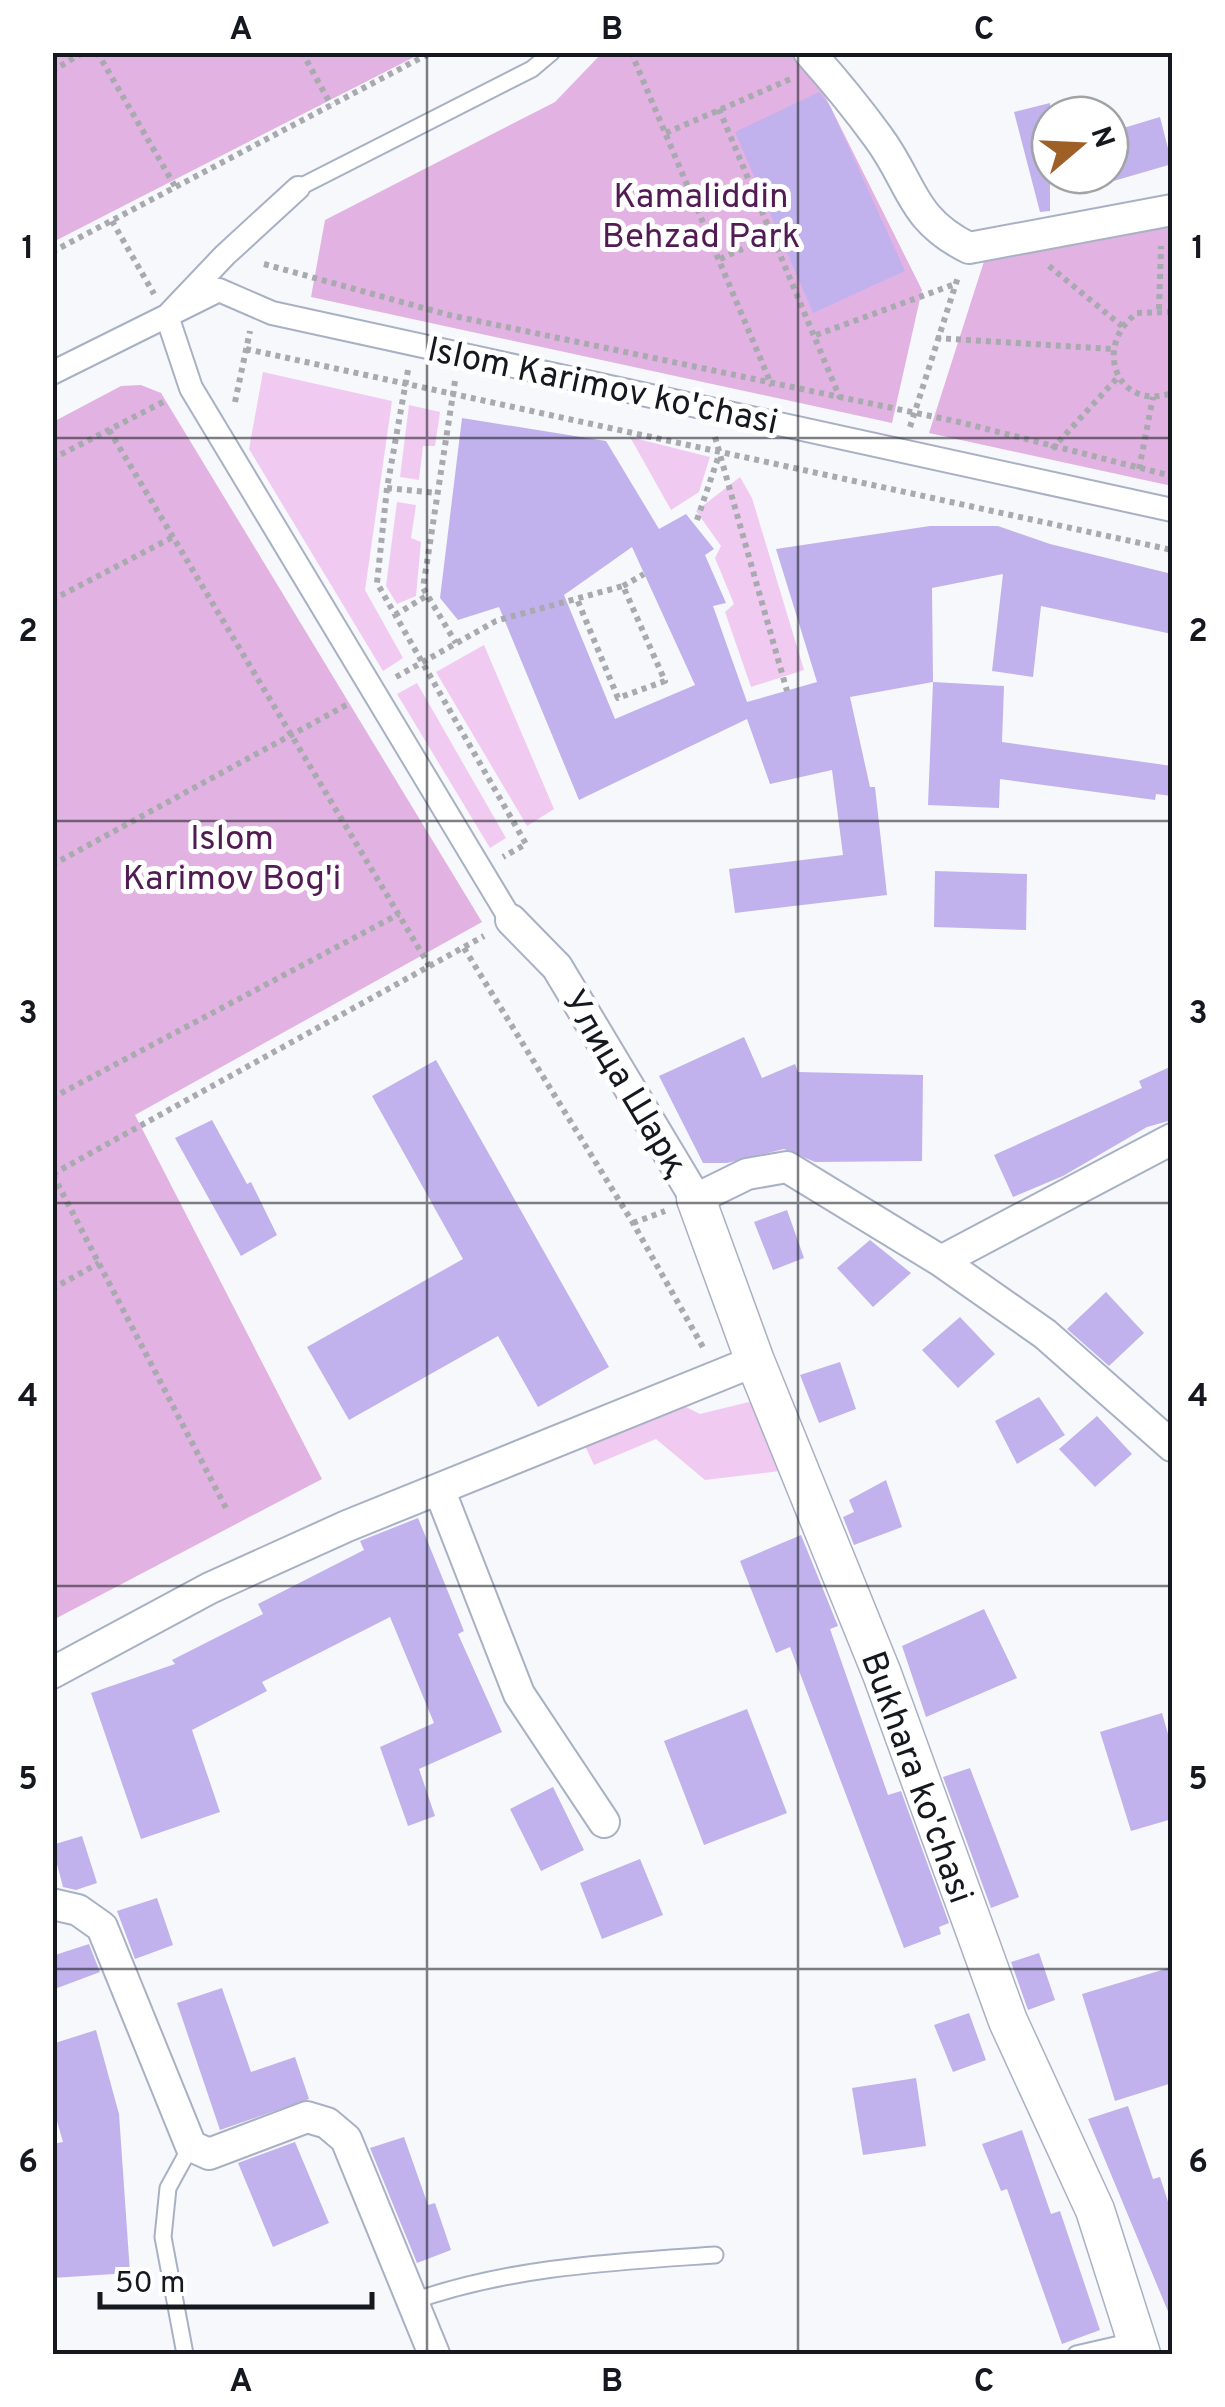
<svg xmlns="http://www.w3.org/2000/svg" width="1225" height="2407" font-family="Overpass,sans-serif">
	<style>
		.green { fill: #f1caf1 }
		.forest { fill: #e2b3e2 }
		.building { fill: #c1b2ed; fill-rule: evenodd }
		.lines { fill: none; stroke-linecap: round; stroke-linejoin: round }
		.service-casing { stroke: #a8b1c4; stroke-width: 19 }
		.pedestrian-casing { stroke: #a8b1c4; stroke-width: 26 }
		.minor-casing { stroke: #a8b1c4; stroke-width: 34 }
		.tertiary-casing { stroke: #a8b1c4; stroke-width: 41 }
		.path { stroke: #a8aaaf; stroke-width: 6; stroke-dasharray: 5 5; stroke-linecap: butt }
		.service { stroke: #fff; stroke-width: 15 }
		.pedestrian { stroke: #fff; stroke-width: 22 }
		.minor { stroke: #fff; stroke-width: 30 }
		.tertiary { stroke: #fff; stroke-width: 38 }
		.grid { fill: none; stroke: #15181f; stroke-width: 2.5; stroke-opacity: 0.55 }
		.labels { text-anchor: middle; stroke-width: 10; stroke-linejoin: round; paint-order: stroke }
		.park-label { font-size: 35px; fill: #521b54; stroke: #fff }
		.street-label { font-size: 35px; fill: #15181f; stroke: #fff }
		.neatline { fill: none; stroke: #15181f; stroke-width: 4 }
		.grid-label { font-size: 32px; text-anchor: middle; font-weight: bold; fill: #15181f }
	</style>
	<rect width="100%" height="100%" fill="#f6f8fc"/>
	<path class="green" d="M263 372 392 401 365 590 403 658 383 671 249 449Z
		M409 405 440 412 435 446H423L419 480 400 477Z
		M630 437 710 457 699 492 671 510Z
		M740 477 752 498 804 670 751 687 725 612 734 604 715 558 721 546 696 511Z
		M397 502 416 505 411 538 421 542 416 596 397 604 386 586Z
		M484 645 554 809 527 826 436 672Z
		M417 683 506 838 490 848 397 694Z
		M757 1400 788 1470 705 1480 656 1439 594 1465 584 1444 680 1404 700 1414Z"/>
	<path class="forest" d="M53 52H422V53L53 242Z
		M603 52 790 53 812 70 922 290 892 423 311 297 325 220 555 102Z
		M1172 222V486L929 433 986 255Z
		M141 385 161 393 482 922 135 1115 322 1479 53 1620V422L121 386Z"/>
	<path class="building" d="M819 92 830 106 905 271 813 313 735 132Z
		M1050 103V211L1040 212 1014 112Z
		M1160 117 1172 164 1110 182V132Z
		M462 418 606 441 659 529 686 514 714 549 705 555 726 603 713 606 747 702 817 682 776 549 930 526H998L1050 544 1172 574V634L1041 606 1033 677 992 671 1003 574 932 588 933 682 850 697 870 787H875L887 895 735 913 729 869 843 855 832 770 770 784 747 719 579 800 499 607 458 620 440 598ZM632 547 695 685 615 719 564 595Z
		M933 682 1004 686 1002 742 1172 766V796L1156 794 1155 800 1000 779 999 808 928 805Z
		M935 871 1027 874 1026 930 934 927Z
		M744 1037 762 1078 795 1064 798 1072 923 1075 922 1161 815 1162 784 1149 727 1163H703L659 1076Z
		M436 1060 609 1367 538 1407 498 1336 349 1420 307 1347 463 1259 372 1096Z
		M1172 1066V1120L1147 1127 1063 1176 1013 1197 994 1155 1142 1088 1139 1081Z
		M212 1120 247 1184 251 1182 277 1235 241 1256 175 1138Z
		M787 1210 804 1258 773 1270 754 1222Z
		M870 1240 911 1273 873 1307 837 1268Z
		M1106 1292 1144 1333 1109 1366 1067 1329Z
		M960 1317 995 1354 958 1388 922 1350Z
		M840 1362 856 1409 819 1423 800 1375Z
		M1039 1397 1065 1435 1017 1464 995 1421Z
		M1097 1416 1132 1454 1095 1487 1059 1449Z
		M886 1480 902 1527 854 1545 843 1517 854 1512 849 1500Z
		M418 1518 464 1631 458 1634 502 1732 419 1769 435 1816 408 1826 380 1747 434 1723 390 1617 262 1682 267 1691 192 1730 220 1812 141 1839 91 1693 175 1664 172 1660 263 1614 258 1604 364 1550 360 1541Z
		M801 1535 838 1626 830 1629 888 1795 901 1791 949 1923 939 1927 941 1934 904 1948 790 1647 776 1653 740 1561Z
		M984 1609 1017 1678 926 1717 902 1646Z
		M747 1709 787 1813 704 1845 664 1741Z
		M1162 1713 1172 1748V1819L1131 1831 1100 1732Z
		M970 1768 1019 1897 991 1908 943 1777Z
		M553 1787 584 1850 541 1871 510 1809Z
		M82 1836 97 1883 76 1890 63 1887 52 1845Z
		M640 1859 663 1915 602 1939 580 1883Z
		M157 1898 173 1945 135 1959 117 1911Z
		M89 1944 100 1972 52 1990V1956Z
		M1039 1953 1055 2000 1028 2010 1011 1962Z
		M1172 1967V2083L1115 2101 1082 1994Z
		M222 1988 251 2072 295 2057 309 2099 220 2130 177 2003Z
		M969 2013 986 2060 953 2072 934 2025Z
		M96 2030 119 2114 130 2273 52 2278V2144L63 2142 52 2104V2044Z
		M916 2078 926 2146 863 2155 852 2088Z
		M1128 2106 1153 2179 1160 2177 1172 2214V2321L1088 2119Z
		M1022 2130 1051 2214 1060 2211 1100 2330 1062 2344 1007 2189 1001 2191 982 2144Z
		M404 2137 428 2205 435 2203 451 2250 417 2263 370 2148Z
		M295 2142 329 2223 273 2247 238 2163Z"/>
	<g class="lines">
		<defs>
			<path id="service" d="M298 188 532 69 552 52
				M411 2302C508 2267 613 2262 715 2255
				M185 2354 163 2237 168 2188 191 2146
				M1076 2354 1137 2340"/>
			<path id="pedestrian" d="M298 188 225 255 167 316 191 388 511 920
				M52 373 219 290 272 313 1172 510"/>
			<path id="minor" d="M809 52C833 79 857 108 878 137 913 184 910 219 969 248L1172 210
				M511 920 557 967 696 1199 747 1174 787 1167 941 1261 1045 1334 1172 1446
				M941 1261 1172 1139
				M439 1489 519 1694 604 1822
				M52 1673 210 1588 347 1526 755 1361
				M52 1904 78 1910 102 1927 191 2146 209 2154 307 2117 327 2123 346 2139 434 2354"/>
			<path id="tertiary" d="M696 1199 755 1361 882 1674 1008 2021 1095 2210 1141 2354"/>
		</defs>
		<use href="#service" class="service-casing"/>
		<use href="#pedestrian" class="pedestrian-casing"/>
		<use href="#minor" class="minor-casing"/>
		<use href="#tertiary" class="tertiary-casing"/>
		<path class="path" d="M97 52 176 188
			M302 52 331 105
			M631 52 772 386
			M52 71 84 52
			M719 109 840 398
			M666 133 793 78
			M112 221 154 294
			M52 252 432 52
			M720 259 773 235
			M264 264 449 315 959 422 1172 476
			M1049 266 1122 326
			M1159 309 1161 246
			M1172 312 1137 313C1092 346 1117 412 1172 393
			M816 335 955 284
			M936 338 1112 349
			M246 349 1172 550
			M408 370 387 488 377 583 526 844 503 857
			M455 381 423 588 456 643
			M235 402 250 331
			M910 427 958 277
			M109 430 430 967
			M715 437 787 691
			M1052 449 1119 376
			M52 459 167 400
			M1139 469 1153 397
			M387 488 436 493
			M697 520 719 455
			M623 586 644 574
			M52 600 173 537
			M395 615 428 595
			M396 677 496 621 506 618 623 586 665 681 618 698 577 599
			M52 865 350 703
			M464 948 633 1223 704 1349
			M52 1098 399 914
			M53 1174 484 936
			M53 1175 227 1510
			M633 1223 665 1211
			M52 1289 99 1263"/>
		<use href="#service" class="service"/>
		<use href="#pedestrian" class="pedestrian"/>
		<use href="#minor" class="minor"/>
		<use href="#tertiary" class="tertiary"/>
	</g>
	<path class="grid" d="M427 52V2354M798 52V2354M52 438H1172M52 821H1172M52 1203H1172M52 1586H1172M52 1969H1172"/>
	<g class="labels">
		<g class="park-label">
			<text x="701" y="207">Kamaliddin<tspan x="701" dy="40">Behzad Park</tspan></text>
			<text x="232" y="849">Islom<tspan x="232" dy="40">Karimov Bog'i</tspan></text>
		</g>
		<g class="street-label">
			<text transform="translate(603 385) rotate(12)" y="12">Islom Karimov ko'chasi</text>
			<text transform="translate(626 1083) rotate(59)" y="12">Улица Шарқ</text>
			<text transform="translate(918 1777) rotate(70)" y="12">Bukhara ko'chasi</text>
		</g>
	</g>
	<rect width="1225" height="2407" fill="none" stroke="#ffffff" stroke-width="110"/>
	<g transform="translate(1080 145) rotate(71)"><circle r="48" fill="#ffffff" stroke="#a1a3a5" stroke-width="2.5"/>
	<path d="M0-8L18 38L0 25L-18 38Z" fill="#9f6028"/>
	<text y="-15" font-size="28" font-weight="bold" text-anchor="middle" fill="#15181f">N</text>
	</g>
	<path d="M100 2292v15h272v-15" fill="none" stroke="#15181f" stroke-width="5"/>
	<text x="115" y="2292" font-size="30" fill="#15181f" stroke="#ffffff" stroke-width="8" paint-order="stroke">50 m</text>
	<rect x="55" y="55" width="1115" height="2297" class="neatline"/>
	<g class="grid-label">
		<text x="241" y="39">A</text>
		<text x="612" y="39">B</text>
		<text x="984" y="39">C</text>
		<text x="28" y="258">1</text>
		<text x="1198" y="258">1</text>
		<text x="28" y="641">2</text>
		<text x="1198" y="641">2</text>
		<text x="28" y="1023">3</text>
		<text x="1198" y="1023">3</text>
		<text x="28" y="1406">4</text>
		<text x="1198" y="1406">4</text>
		<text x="28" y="1789">5</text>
		<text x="1198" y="1789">5</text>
		<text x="28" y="2172">6</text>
		<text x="1198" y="2172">6</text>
		<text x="241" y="2391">A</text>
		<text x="612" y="2391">B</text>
		<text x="984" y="2391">C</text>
	</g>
</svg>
